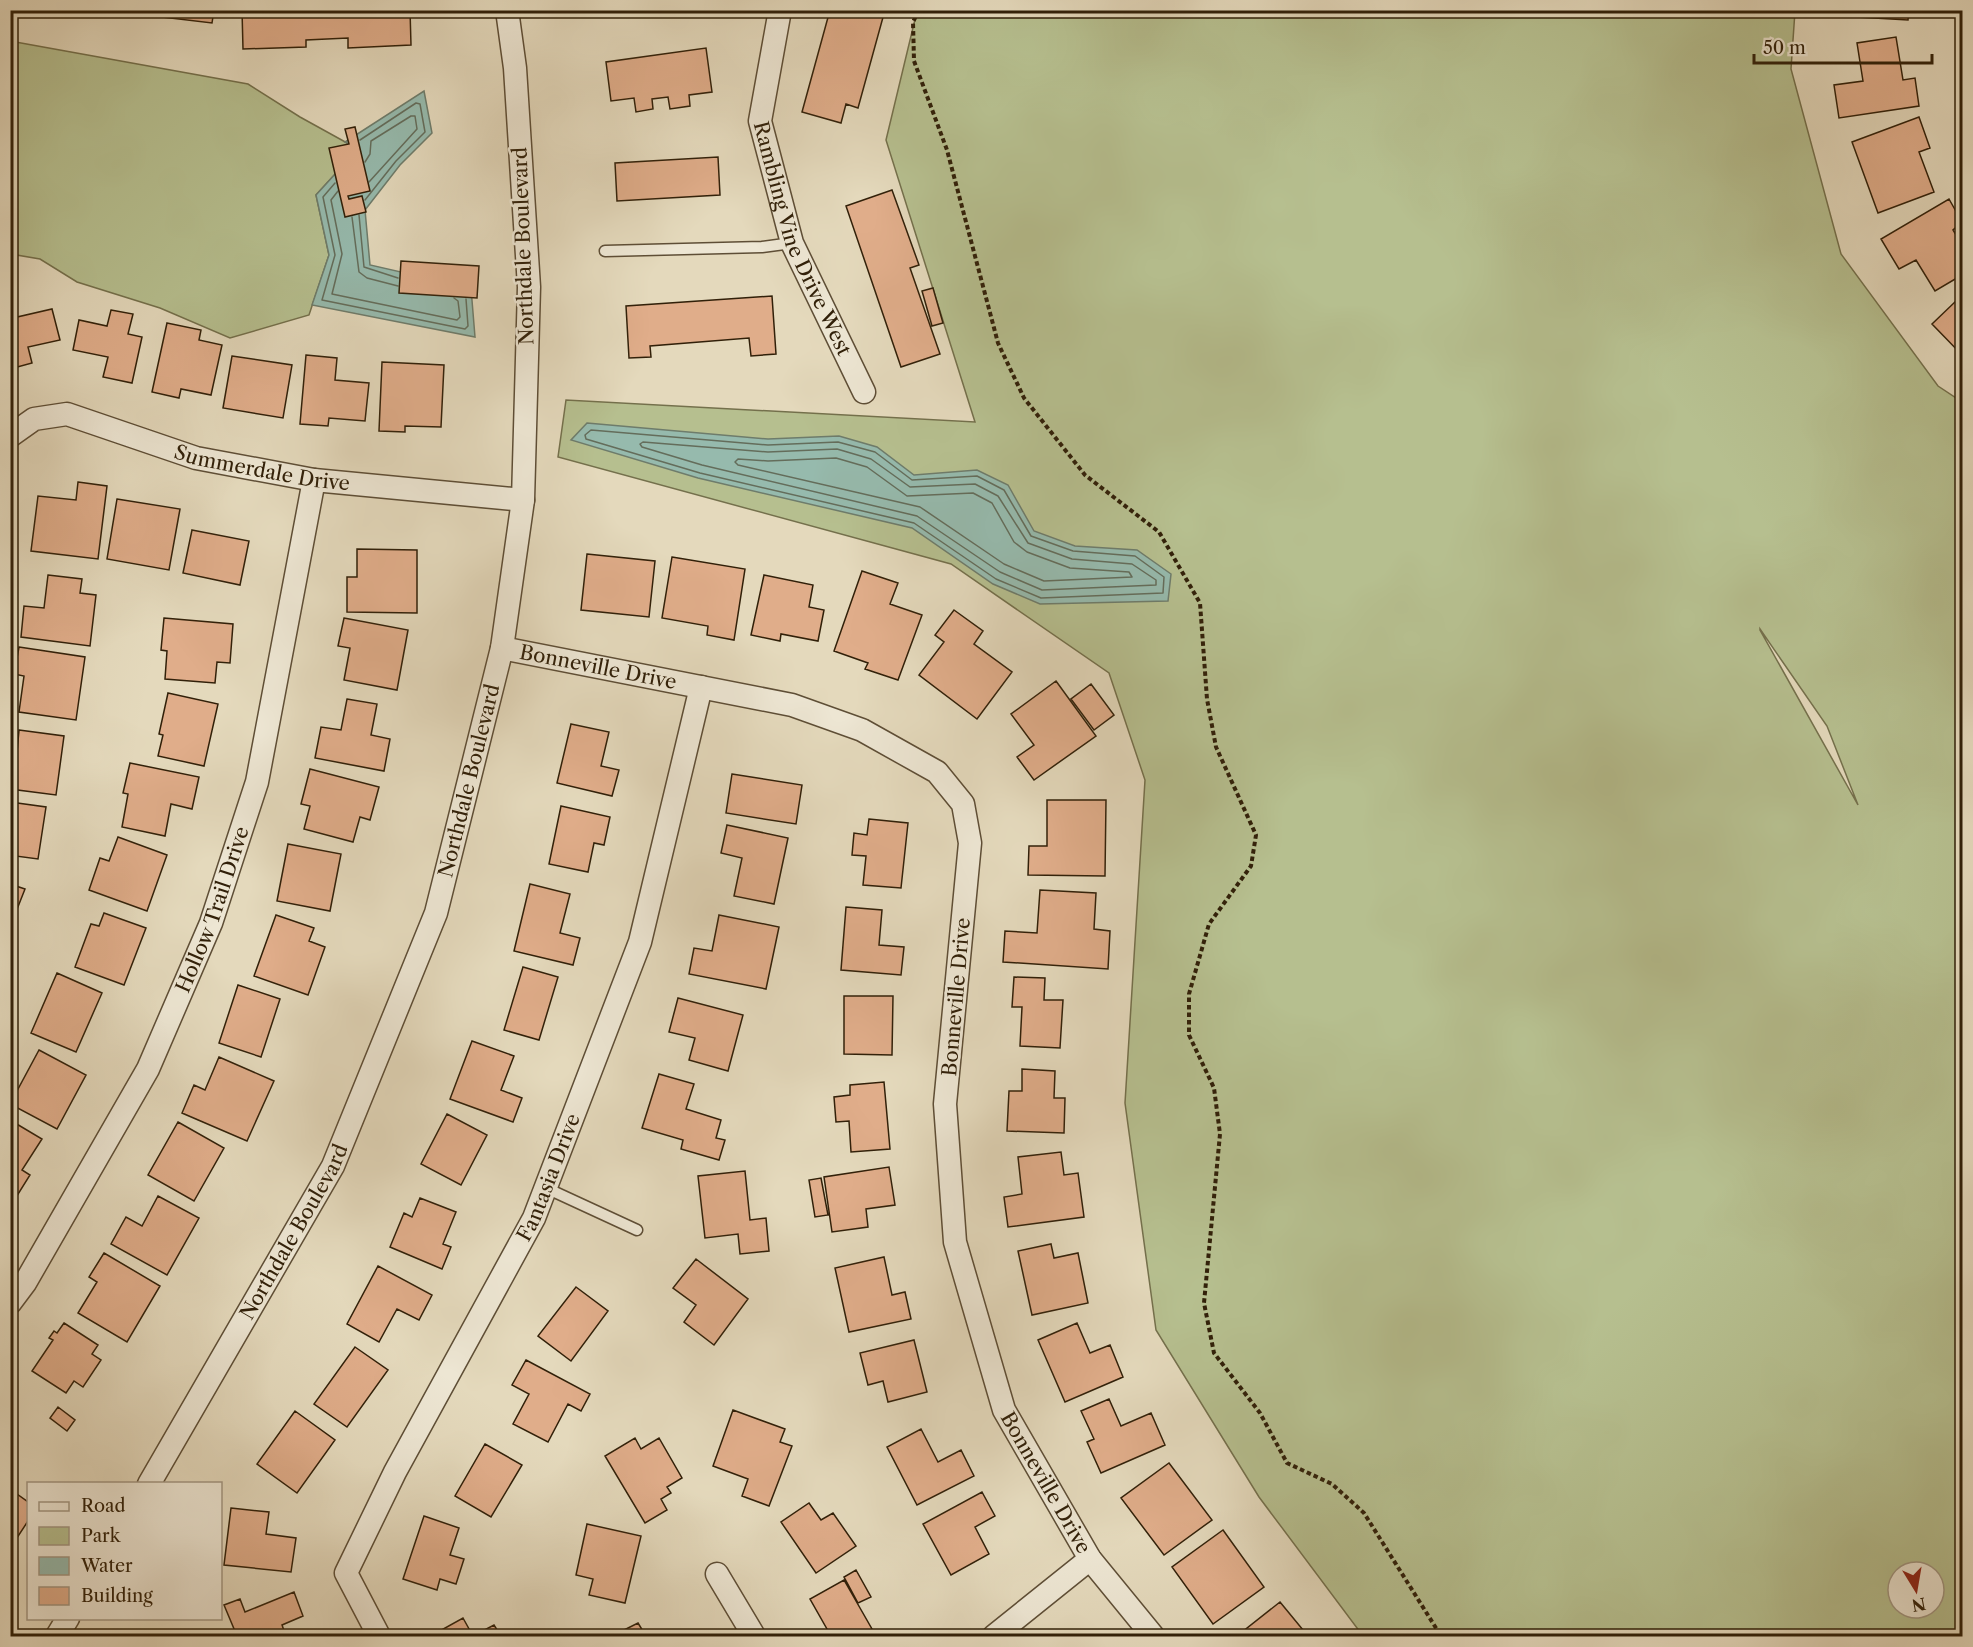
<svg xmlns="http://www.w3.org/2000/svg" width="1973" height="1647" font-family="'Libre Caslon Text',serif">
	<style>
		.green { fill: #b6bf8f; stroke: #74704c; stroke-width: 1.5; fill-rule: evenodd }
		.water { fill: #96baad; stroke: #6e7c6b; stroke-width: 1.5 }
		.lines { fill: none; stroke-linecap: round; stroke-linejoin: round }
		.shore { stroke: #646d5b; stroke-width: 1.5 }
		.building { fill: #e0ad8a; stroke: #312009; stroke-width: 1.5 }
		.lane-casing { stroke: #5e4e36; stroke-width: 13 }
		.street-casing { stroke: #5e4e36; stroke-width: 25 }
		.path { stroke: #312009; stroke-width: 4; stroke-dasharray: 4.5 3; stroke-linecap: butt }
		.lane { stroke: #ede6d3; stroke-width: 10 }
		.street { stroke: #ede6d3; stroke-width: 22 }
		.labels { text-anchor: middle; stroke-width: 5; stroke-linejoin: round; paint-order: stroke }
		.street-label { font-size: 20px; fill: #312009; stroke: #ede6d3 }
	</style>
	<rect width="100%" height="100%" fill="#e4d9bc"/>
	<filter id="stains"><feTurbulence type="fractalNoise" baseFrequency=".00333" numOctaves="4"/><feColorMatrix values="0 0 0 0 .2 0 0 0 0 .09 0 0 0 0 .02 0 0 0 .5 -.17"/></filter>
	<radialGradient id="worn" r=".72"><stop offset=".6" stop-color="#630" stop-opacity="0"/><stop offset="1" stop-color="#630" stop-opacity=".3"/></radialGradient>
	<path class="green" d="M917 11H1795L1791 69 1841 254 1938 386 1962 402V1636H1363L1259 1497 1156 1330 1125 1103 1145 780 1109 673 951 564 558 457 566 400 975 422 886 140ZM1760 629 1827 726 1858 805 1760 630ZM1898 1572H1934V1608H1898Z
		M10 41 248 84 300 117 358 149 316 195 329 255 309 315 230 338 160 308 77 282 40 259 11 254Z"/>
	<path class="water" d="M424 91 432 133 400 165 365 210 370 265 471 288 475 337 312 305 329 255 316 195 358 149 345 142Z
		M587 423 768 439 839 436 877 447 914 475 977 470 1008 485 1034 531 1075 546 1137 550 1171 574 1168 601 1040 604 993 584 912 528 698 478 571 440Z"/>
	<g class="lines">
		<path class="shore" d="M360 140 416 103 420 104 425 132 396 161 365 200
			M365 162 370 154 371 141 411 116H415L417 129 369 182
			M335 183 323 197 335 255 322 300 465 329 468 326 466 299
			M338 191 331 200 342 254 332 294 457 320 460 317 458 301 454 298
			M359 215 364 267 398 278
			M352 217 359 272 367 278 398 286
			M591 430 768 445 838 442 875 452 912 480 977 476 1004 490 1031 536 1073 551 1135 556 1164 577 1163 593 1041 598 996 579 914 523 700 473 586 439 585 435Z
			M643 442 768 452 837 449 871 459 910 487 975 484 998 496 1028 543 1072 559 1132 564 1156 580V585L1042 590 1000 572 917 516 702 465 642 447 640 444Z
			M836 458 867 467 907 496 973 493 992 503 1014 542 1027 552 1070 568 1129 572 1132 577 1044 581 1004 564 920 507 738 465 735 462 738 459 768 461Z"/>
	</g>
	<path class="building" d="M103 10H214L212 23Z
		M242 10H410L411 45 348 48V38L306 40V47L243 49Z
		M830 10H885L858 108 846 104 841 123 802 112Z
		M1822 10H1909L1908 20 1822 15Z
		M1896 37 1903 80 1915 78 1919 106 1839 118 1834 85 1863 81 1857 43Z
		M706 48 712 92 689 95 690 106 670 109 668 97 652 99 653 109 636 112 634 98 611 101 606 62Z
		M1919 117 1930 148 1919 152 1934 192 1878 213 1852 142Z
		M355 127 370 191 348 196 349 199 362 196 366 212 345 217 329 148 349 144 345 129Z
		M718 157 720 195 617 201 615 163Z
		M892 190 919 265 910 268 940 354 901 367 846 206Z
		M1949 199 1962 222 1953 230 1962 245V275L1935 291 1916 260 1899 269 1881 239Z
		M401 261 479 266 477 298 399 293Z
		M933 288 943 323 932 326 922 291Z
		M772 296 776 354 751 356 749 338 650 346 651 357 629 358 626 306Z
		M13 299 17 317 52 309 60 340 28 347 32 363 10 369Z
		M1957 300 1962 306V355L1932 324Z
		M111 310 133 314 128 334 142 337 132 383 103 377 108 357 73 350 79 320 107 326Z
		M167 323 201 330 199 340 222 345 211 395 181 389 179 398 152 392Z
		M306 355 337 358 335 380 369 383 365 421 329 418 328 426 300 424Z
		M232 356 292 365 283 418 223 408Z
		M382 362 444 365 441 427 405 426V432L379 431Z
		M78 482 107 486 98 559 31 551 38 496 76 500Z
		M117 499 180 509 169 570 107 559Z
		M192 530 249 541 240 585 183 573Z
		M357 549 417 550V613L347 612V577H357Z
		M587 554 655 561 649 617 581 610Z
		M672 557 745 569 734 640 707 635 708 626 662 618Z
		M862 571 898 583 890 604 922 615 898 680 865 669 868 663 834 651Z
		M48 575 82 579 80 593 96 595 90 646 21 637 24 606 44 608Z
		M764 575 813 585 809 607 824 610 818 641 781 634 780 641 751 635Z
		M954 610 983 631 974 644 1012 672 977 719 919 675 944 642 935 635Z
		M164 618 233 624 230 663 217 662 215 683 165 679 167 651 161 650Z
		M344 618 408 630 397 690 344 680 350 648 338 646Z
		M19 647 85 657 76 720 19 712 24 676 14 674Z
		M1056 681 1096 736 1034 780 1017 757 1034 745 1011 714Z
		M1091 684 1114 715 1094 730 1071 699Z
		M168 693 218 704 204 766 158 756 163 735 159 734Z
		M347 699 377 704 371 735 390 739 384 771 315 758 321 727 341 730Z
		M571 724 609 732 601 766 619 770 612 796 557 783Z
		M19 730 64 736 56 795 10 789V751L17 752Z
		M130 763 199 777 192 809 171 804 165 836 122 827 128 794 123 793Z
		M310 769 379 787 370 820 360 817 353 842 304 829 310 806 301 804Z
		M732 774 802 785 796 824 726 813Z
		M1047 800H1106L1105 876 1028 875 1029 846H1047Z
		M10 802 46 807 38 859 16 856 14 867 10 866Z
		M561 806 610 817 604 845 594 843 588 872 549 864Z
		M869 819 908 823 901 888 863 885 866 856 852 855 854 833 867 835Z
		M727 825 788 838 774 904 734 896 742 858 721 853Z
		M118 837 167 855 147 911 89 890 100 858 109 861Z
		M288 844 341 854 330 911 277 901Z
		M10 884 25 889 10 927Z
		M530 884 570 894 560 933 580 938 573 965 514 951Z
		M1040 890 1096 893 1094 929 1110 931 1108 969 1003 962 1005 931 1037 933Z
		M846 907 882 910 879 945 904 947 901 975 841 970Z
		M104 913 146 928 124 985 75 967 91 924 99 926Z
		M276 915 314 928 309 941 325 947 308 995 254 976Z
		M719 915 779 927 766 989 689 974 694 948 712 951Z
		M523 967 558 977 539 1040 504 1030Z
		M57 973 102 993 76 1052 31 1033Z
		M1014 977 1045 978 1044 1000H1063L1060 1048 1020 1046 1022 1007H1012Z
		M238 985 280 999 261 1057 219 1043Z
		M844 996H893L892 1055 844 1054Z
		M678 998 743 1015 728 1071 689 1060 695 1038 669 1032Z
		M472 1041 514 1056 501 1090 522 1098 513 1122 450 1099Z
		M39 1050 86 1075 57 1129 10 1104Z
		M219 1057 274 1081 247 1141 182 1113 194 1085 205 1090Z
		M1022 1069 1055 1071 1054 1098H1065L1064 1133 1007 1131 1009 1091H1022Z
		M659 1074 694 1084 686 1109 721 1120 716 1138 725 1140 719 1160 681 1149 683 1140 642 1128Z
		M884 1082 890 1149 851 1152 849 1121 836 1122 834 1097 850 1095V1085Z
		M447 1114 487 1135 461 1185 421 1164Z
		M10 1120 42 1139 22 1170 30 1175 15 1199 10 1196Z
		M178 1122 224 1148 194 1201 148 1175Z
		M1061 1152 1064 1175 1078 1173 1084 1217 1008 1227 1004 1197 1022 1194 1018 1157Z
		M889 1167 895 1205 866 1209 868 1227 832 1232 824 1177Z
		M745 1171 750 1220 766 1218 769 1251 740 1254 738 1234 705 1238 698 1176Z
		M821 1178 828 1215 815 1217 809 1180Z
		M158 1196 199 1218 167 1275 111 1244 126 1217 142 1226Z
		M420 1198 456 1212 443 1244 451 1247 442 1269 390 1247 404 1213 412 1217Z
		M1051 1244 1054 1258 1078 1253 1088 1303 1032 1315 1018 1251Z
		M104 1253 160 1286 127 1342 78 1313 97 1282 89 1277Z
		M884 1257 892 1295 905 1292 911 1319 849 1332 835 1268Z
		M696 1259 748 1299 714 1345 684 1322 696 1305 673 1288Z
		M378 1266 432 1295 419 1320 397 1309 379 1342 347 1324Z
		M576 1287 608 1311 571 1361 538 1336Z
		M64 1323 98 1345 92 1354 101 1360 83 1387 74 1381 66 1393 32 1371 53 1340 49 1338 54 1331 57 1333Z
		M1077 1323 1090 1353 1110 1345 1123 1377 1065 1402 1038 1340Z
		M914 1340 927 1392 888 1402 883 1381 868 1385 860 1353Z
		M355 1347 388 1370 347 1427 314 1404Z
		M526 1360 590 1394 581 1411 568 1404 548 1442 513 1424 529 1394 512 1385Z
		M1109 1399 1121 1426 1151 1413 1165 1445 1101 1473 1087 1442 1094 1439 1081 1411Z
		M58 1407 75 1420 67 1431 50 1418Z
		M733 1410 785 1429 780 1442 792 1446 769 1506 742 1496 748 1479 713 1466Z
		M295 1411 335 1440 297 1493 257 1464Z
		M921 1429 938 1462 961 1450 974 1476 917 1505 887 1447Z
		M635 1438 641 1449 659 1438 682 1478 667 1487 671 1493 661 1499 667 1510 645 1523 605 1456Z
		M485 1444 522 1465 491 1517 455 1496Z
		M1169 1463 1212 1520 1164 1555 1121 1498Z
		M10 1489 28 1502V1521L13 1544Z
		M982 1492 995 1516 975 1527 989 1554 951 1575 923 1524Z
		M809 1503 821 1520 833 1513 856 1546 816 1573 781 1522Z
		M231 1508 269 1512 266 1534 296 1538 291 1572 224 1565Z
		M424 1516 459 1528 450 1555 464 1559 456 1584 440 1579 437 1590 403 1579Z
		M587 1524 641 1536 625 1603 589 1595 593 1579 576 1575Z
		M1223 1530 1264 1587 1213 1624 1172 1567Z
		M856 1570 871 1597 858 1603 844 1577Z
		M844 1580 876 1636H831L810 1599Z
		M294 1592 303 1616 282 1625 286 1636H237L224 1605 240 1599 245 1612Z
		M1280 1602 1308 1636H1237Z
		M463 1618 473 1636 494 1625 501 1636H438L436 1633Z
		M638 1623 646 1636H612Z"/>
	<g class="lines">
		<defs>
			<path id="lane" d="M605 251 762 247 792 243
				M546 1188 637 1230"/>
			<g id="street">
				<path id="s1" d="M780 10 760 121 792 243 864 392"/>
				<path id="s2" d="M10 436 34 419 67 414 196 458 314 480 523 500"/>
				<path id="s3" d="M502 648 792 705 862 730 937 772 963 804 970 843 945 1104 955 1242 1004 1410 1090 1559 1153 1636"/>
				<path id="s4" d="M10 1303 25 1283 148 1069 211 923 257 782 314 480"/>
				<path id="s5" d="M149 1484 333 1166 436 913 502 648 523 500 529 287 515 68 507 10"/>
				<path d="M717 1574 754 1636"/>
				<path d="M57 1636 68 1618"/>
				<path id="s6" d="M379 1636 346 1573 395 1472 534 1218 640 942 701 687"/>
				<path d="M994 1636 1090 1559"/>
			</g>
		</defs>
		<use href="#lane" class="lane-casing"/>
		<use href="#street" class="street-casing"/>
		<path class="path" d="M919 10 913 22 914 61 947 150 998 343 1024 398 1085 475 1159 532 1200 603 1207 699 1216 747 1256 835 1251 866 1209 924 1189 994V1035L1214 1088 1220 1134 1204 1303 1214 1353 1260 1413 1287 1463 1332 1484 1364 1513 1441 1636"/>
		<use href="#lane" class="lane"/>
		<use href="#street" class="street"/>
	</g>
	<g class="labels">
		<g class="street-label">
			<text dy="7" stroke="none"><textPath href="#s1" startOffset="238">Rambling Vine Drive West</textPath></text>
			<text transform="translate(523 246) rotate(-92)" y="7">Northdale Boulevard</text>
			<text dy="7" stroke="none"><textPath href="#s2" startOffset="266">Summerdale Drive</textPath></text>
			<text dy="7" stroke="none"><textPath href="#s3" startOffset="98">Bonneville Drive</textPath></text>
			<text dy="7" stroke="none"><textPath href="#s5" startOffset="777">Northdale Boulevard</textPath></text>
			<text dy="7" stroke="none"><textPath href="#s4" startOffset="444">Hollow Trail Drive</textPath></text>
			<text transform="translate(956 997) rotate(-85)" y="7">Bonneville Drive</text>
			<text dy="7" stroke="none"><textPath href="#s6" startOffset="516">Fantasia Drive</textPath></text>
			<text dy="7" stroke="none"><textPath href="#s5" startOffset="291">Northdale Boulevard</textPath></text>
			<text dy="7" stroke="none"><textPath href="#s3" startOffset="1196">Bonneville Drive</textPath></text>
		</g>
	</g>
	<rect width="1973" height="1647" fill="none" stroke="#e4d9bc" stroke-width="36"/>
	<rect x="12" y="12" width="1949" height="1623" fill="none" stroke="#312009" stroke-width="3"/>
	<rect x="18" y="18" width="1937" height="1611" fill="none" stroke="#312009" stroke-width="1.5"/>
	<rect x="27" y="1482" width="195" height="138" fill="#ede6d3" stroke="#a29782" stroke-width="1.5"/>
	<rect x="39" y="1502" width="30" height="9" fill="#ede6d3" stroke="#a29782" stroke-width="1.5"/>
	<text x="81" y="1512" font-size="18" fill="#312009">Road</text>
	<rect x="39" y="1527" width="30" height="18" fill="#b6bf8f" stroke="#a29782" stroke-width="1.5"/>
	<text x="81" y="1542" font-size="18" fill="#312009">Park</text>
	<rect x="39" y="1557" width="30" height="18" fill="#96baad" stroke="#a29782" stroke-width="1.5"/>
	<text x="81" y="1572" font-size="18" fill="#312009">Water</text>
	<rect x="39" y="1587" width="30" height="18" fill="#e0ad8a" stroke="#a29782" stroke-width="1.5"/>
	<text x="81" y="1602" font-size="18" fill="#312009">Building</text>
	<g transform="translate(1916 1590) rotate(169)"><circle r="28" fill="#ede6d3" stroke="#a29782" stroke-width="1.5"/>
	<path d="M0-4.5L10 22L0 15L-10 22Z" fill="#8f2418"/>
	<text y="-9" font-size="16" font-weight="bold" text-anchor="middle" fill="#312009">N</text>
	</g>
	<path d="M1754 54v9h178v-9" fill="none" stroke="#312009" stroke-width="3"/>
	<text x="1763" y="54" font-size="18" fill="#312009" stroke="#ede6d3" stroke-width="4.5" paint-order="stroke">50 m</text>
	<rect width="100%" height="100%" filter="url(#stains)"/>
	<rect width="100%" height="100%" fill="url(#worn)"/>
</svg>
